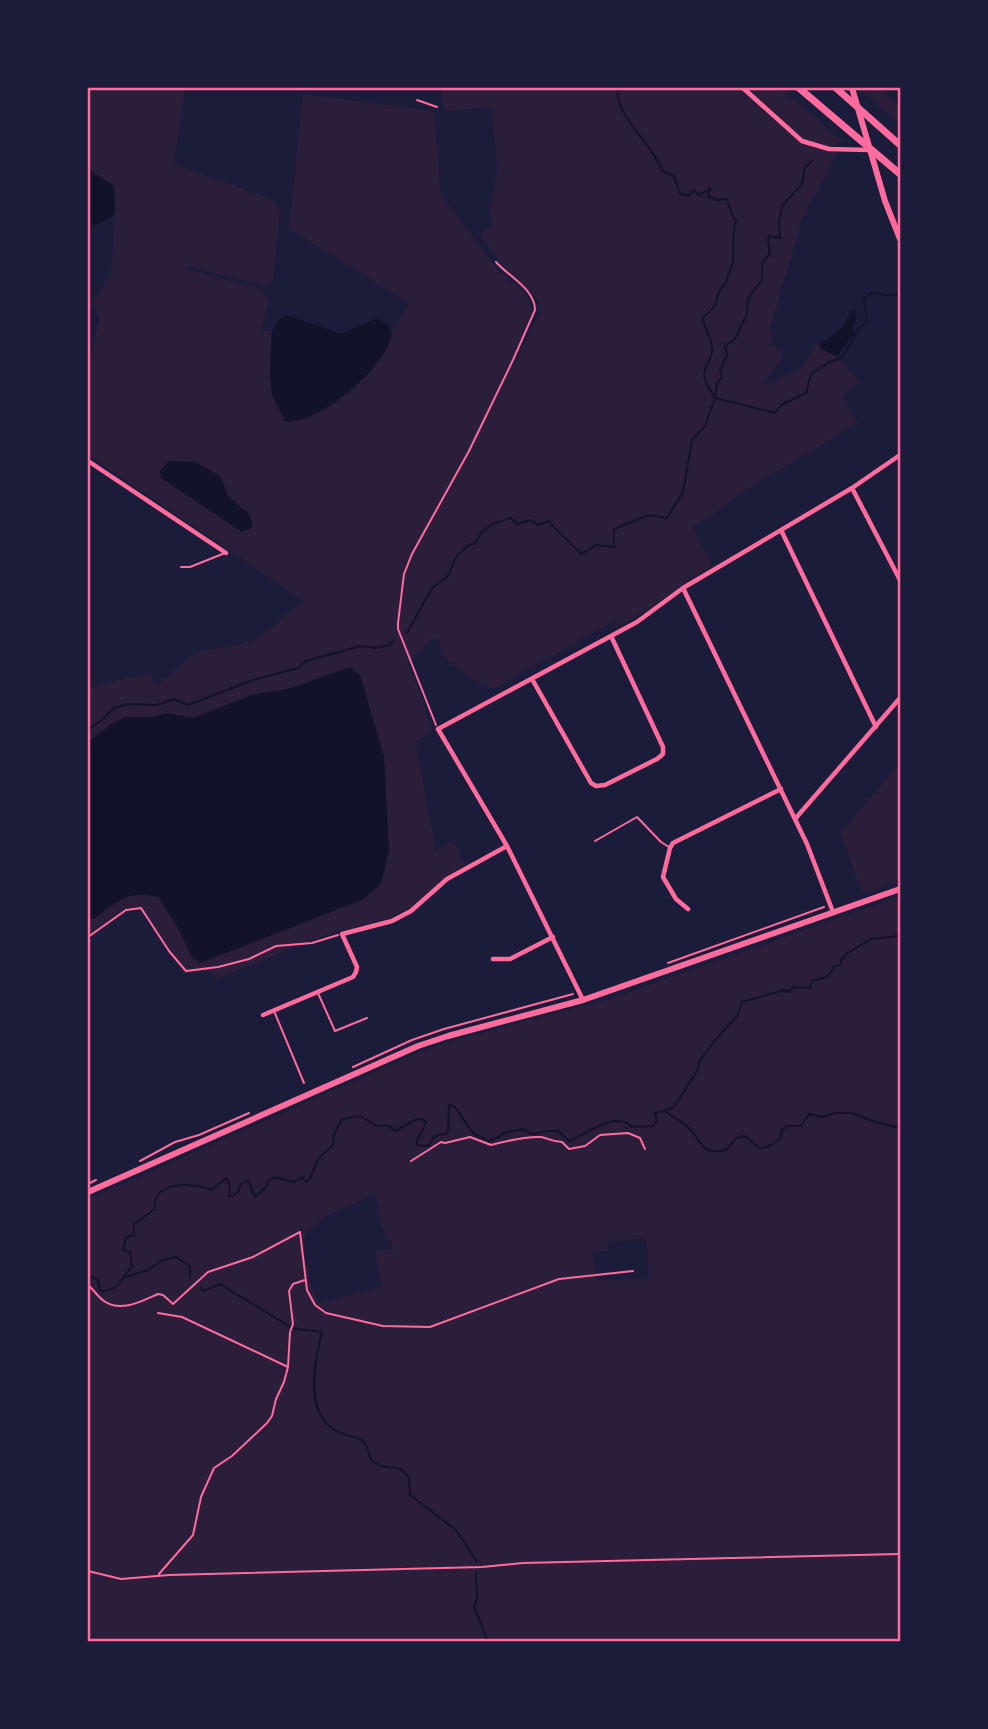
<svg xmlns="http://www.w3.org/2000/svg" width="988" height="1729" font-family="'PT Sans',sans-serif">
	<style>
		.green { fill: #2a1e3b; fill-rule: evenodd }
		.water { fill: #12122b }
		.lines { fill: none; stroke-linecap: round; stroke-linejoin: round }
		.stream { stroke: #12122b; stroke-width: 2 }
		.path { stroke: #ff6b9d; stroke-width: 2 }
		.service { stroke: #ff6b9d; stroke-width: 2 }
		.minor { stroke: #ff6b9d; stroke-width: 4.5 }
		.secondary { stroke: #ff6b9d; stroke-width: 6 }
		.primary { stroke: #ff6b9d; stroke-width: 6 }
		.motorway { stroke: #ff6b9d; stroke-width: 7 }
		.neatline { fill: none; stroke: #ff6b9d; stroke-width: 2.5 }
	</style>
	<rect width="100%" height="100%" fill="#1b1b3a"/>
	<path class="green" d="M88 88H185L174 164 274 200 280 210 273 281 266 286 187 266 185 269 258 288 263 291 269 301 261 331H272L270 372 272 395 370 373 409 303 289 229 303 94 434 111 440 189 445 200 499 271 527 295 532 311 510 365 513 367 540 312 537 299 506 270 480 235 492 226 490 211 497 173 492 107 444 111 441 88H780L843 141 835 144 840 148 803 217 770 328 773 344 784 355 763 384 775 382 804 365 817 341 821 349 836 356 860 381 842 398 858 423 751 487 693 528 712 566C679 585 650 611 616 628V620L494 689C473 681 441 664 438 639H430L424 648 407 662 422 697 431 732 415 742 436 850 453 841 465 865 444 878 411 907 391 918 340 931 312 940 215 980 211 971 185 974 169 954 140 909 129 911 88 939V697L92 686 150 673 153 683 159 684 196 652 237 645 258 638 303 601 88 455V370L99 319 93 302 111 273 115 214 114 186 88 169ZM169 461 195 462 220 476 228 496 250 515Z
		M858 88H882L900 108V124Z
		M900 763V881L863 894 840 833Z
		M900 896V1641H88V1199L415 1054 445 1043 612 998ZM375 1194 383 1230 394 1249 375 1251 382 1287 319 1303C312 1290 300 1248 306 1234 309 1229 314 1227 319 1223L318 1220ZM646 1238 649 1279 597 1280 592 1252 608 1251V1242Z"/>
	<path class="water" d="M88 169 114 186 115 214C106 222 93 223 88 230Z
		M854 310 857 317 853 327 854 333 839 354 836 356 821 349 819 345 843 327 850 313Z
		M287 315 341 334 378 318 389 325C389 329 391 333 391 336 386 368 316 427 285 421L272 395 270 372 272 331 278 320Z
		M169 461 195 462 220 476 228 496 250 515 253 527 242 532 161 478 160 471Z
		M350 667 360 675 384 756 389 851 381 884 362 900 200 963 191 956 177 926 158 897C125 890 120 901 94 919L88 918V742L111 724 126 717H151L167 713 193 718 251 695 288 689Z"/>
	<g class="lines">
		<path class="stream" d="M618 88C613 114 654 145 662 171L674 176 680 194 689 196 694 190 699 195 710 188 708 196 716 200 727 199 733 217 736 220C731 238 735 246 733 261 732 269 727 275 726 283 719 290 716 295 716 305L703 318C704 330 713 338 712 351 711 357 708 362 706 367 701 379 709 388 715 398L775 413 781 405 806 393 811 374 829 362 842 358 859 328 867 322 864 300 871 292 885 295H900
			M407 633 432 588 448 576 456 557 469 545 476 543C481 527 496 522 511 518L517 524 531 520 538 525 549 521C558 534 570 541 581 554L596 545 614 547V529L649 515 667 518 683 492 692 440 705 426 715 398 717 383 722 377 720 371 727 355 725 346 735 339 747 314 748 299 762 279V263L770 254 768 242 769 236 780 238 779 222 782 206 802 184 805 167 812 161
			M88 730 102 720 114 708 128 704 157 705 174 699 188 705 253 680 298 668 306 661 361 646 376 648 390 645 394 640
			M664 1111 674 1107 697 1071 700 1060 716 1039 737 1016 742 1002 784 990 788 992 794 987 810 988 812 981 827 977 834 967 841 964V960L846 954 871 939 900 936
			M88 1275 98 1280 100 1291C122 1291 120 1277 132 1267L130 1252 123 1250 126 1237 134 1235V1224L155 1209C150 1181 195 1182 211 1190L227 1178 230 1188 229 1196 231 1197 238 1193 240 1185 248 1180 255 1197 267 1186 268 1181 274 1177 294 1182 303 1177 306 1182 310 1179 318 1159 333 1145 334 1135 342 1119 360 1116 377 1126H389L395 1131 417 1119 424 1120 426 1123 417 1140V1145L428 1146 435 1136 448 1133 449 1105 455 1107 473 1133 489 1141 499 1137 501 1134 522 1129 533 1134 547 1131H558L569 1141C588 1134 614 1110 632 1127L653 1126 657 1121 655 1113 664 1111C672 1116 682 1121 689 1128 703 1142 700 1155 726 1150L736 1138 745 1136 759 1148 768 1147 780 1139 782 1130 787 1126H801L809 1114 822 1117 834 1113H852L875 1122 900 1128
			M126 1277 148 1270 162 1260 176 1257 190 1266V1278
			M201 1287 204 1291 220 1284 292 1328 322 1332C315 1359 304 1410 333 1429 354 1443 363 1427 371 1460L381 1466 401 1469 409 1478 410 1495 456 1530 477 1562
			M476 1572 477 1599 474 1606 487 1639 486 1642"/>
		<path class="path" d="M436 725 398 629V623L404 574 412 554 469 451 513 360 535 310C535 289 508 276 496 262
			M88 937 126 910 141 908 169 951 186 971 218 967 249 959 276 946 312 943 338 935
			M668 963 824 907
			M353 1067 412 1040 444 1029 573 994
			M140 1161 175 1142 199 1135 249 1113
			M411 1161 441 1142 445 1143 470 1137 491 1145C506 1141 525 1136 541 1137 548 1138 552 1142 562 1142L569 1149 585 1146 600 1135 628 1133 640 1138 645 1149
			M88 1184 96 1180
			M88 1285C94 1290 98 1297 104 1301 121 1313 142 1301 158 1294L163 1295 173 1304 208 1272 253 1257 300 1232 307 1290 315 1305 326 1313 383 1326 430 1327 559 1279 633 1271
			M158 1313 182 1317 288 1367
			M88 1571 121 1579 169 1575 482 1567 523 1563 900 1554
			M159 1574 193 1535 201 1497 214 1468 232 1456 267 1423 272 1416 276 1399 284 1382 288 1367 290 1332 293 1324 289 1291 293 1284 305 1280"/>
		<path class="service" d="M417 100 437 107
			M181 567H190L225 553
			M595 841 637 817 661 842 669 847
			M318 993 335 1031 367 1018
			M274 1011 304 1083"/>
		<path class="minor" d="M743 88 802 141 829 149 869 150
			M88 461 226 553
			M852 488 900 580
			M781 530 876 727
			M683 588 807 844 833 912
			M532 679 591 783 596 786 605 785 657 759 663 754V747L611 636
			M795 819 900 698
			M688 909 676 899 663 877 670 848 673 843 781 789
			M493 959H510L553 937
			M583 1000 507 846 438 729 637 622 683 588 852 488 900 455
			M263 1015 353 977 356 972 357 967 342 934 392 921 411 911 447 879 507 846"/>
		<path class="secondary" d="M88 1192 418 1046 448 1036 583 1000 900 889"/>
		<path class="primary" d="M852 88 885 201 900 239"/>
		<path class="motorway" d="M799 88 900 174
			M836 88 900 145"/>
	</g>
	<rect width="988" height="1729" fill="none" stroke="#1b1b3a" stroke-width="178"/>
	<rect x="89" y="89" width="810" height="1551" class="neatline"/>
</svg>
